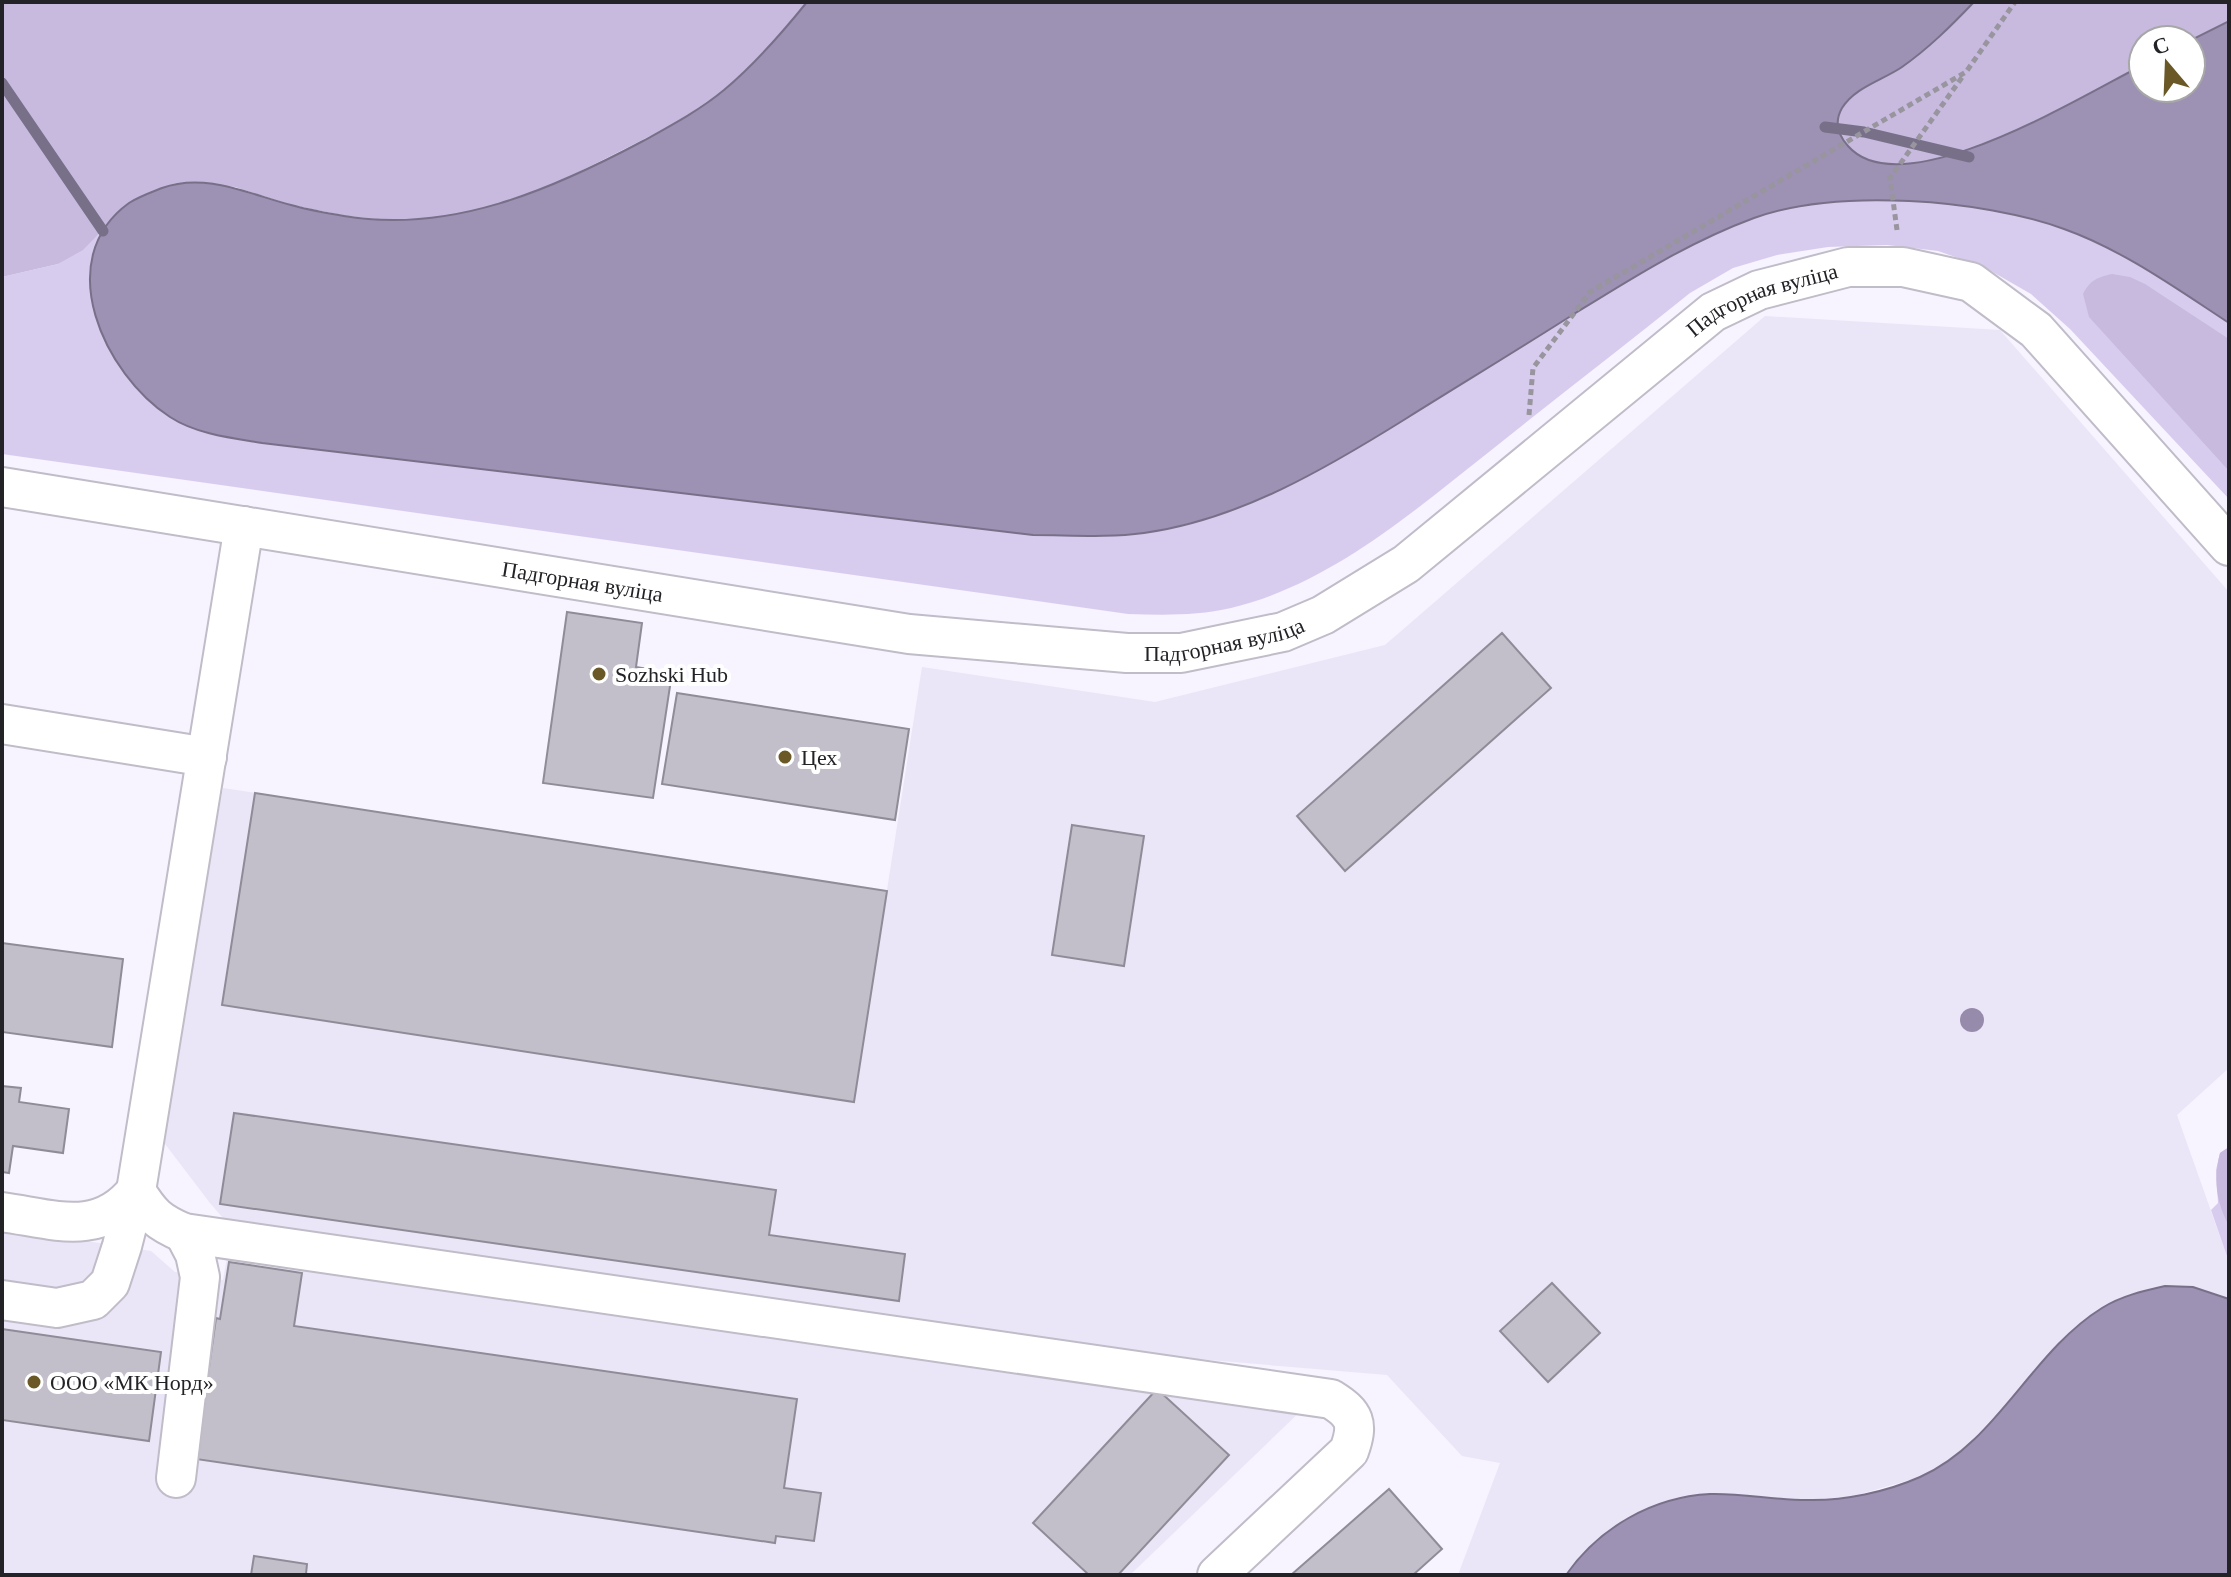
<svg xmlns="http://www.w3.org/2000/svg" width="2231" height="1577" font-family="Georgia,serif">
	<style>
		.built { fill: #ebe5f8 }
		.green { fill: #d8ccee }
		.forest { fill: #c7bade }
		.water { fill: #9d91b4; stroke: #787089; stroke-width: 2 }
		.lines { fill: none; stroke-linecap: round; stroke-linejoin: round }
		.stream { stroke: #787089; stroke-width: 11 }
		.building { fill: #c3bfca; stroke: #908c97; stroke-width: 2 }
		.minor-casing { stroke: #c0bcc8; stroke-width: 42 }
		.path { stroke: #98959e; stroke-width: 5; stroke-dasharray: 6 4; stroke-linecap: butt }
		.minor { stroke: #fff; stroke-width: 38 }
		.tree { fill: #978bab }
		.poi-dot { fill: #6a5927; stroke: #fff; stroke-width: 3 }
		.labels { text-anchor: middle; stroke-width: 8; stroke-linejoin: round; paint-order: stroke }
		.street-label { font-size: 22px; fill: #232226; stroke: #fff }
		.poi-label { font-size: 22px; fill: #232226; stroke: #fff; text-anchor: start }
	</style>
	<rect width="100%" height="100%" fill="#f7f3ff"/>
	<path class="built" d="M1765 316 2000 330 2229 592V1068L2177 1115 2229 1262V1299L2193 1287 2073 1330 1980 1432 1949 1461 1920 1477 1850 1497 1808 1500 1708 1494 1681 1498 1654 1506 1625 1519 1575 1562 1566 1575H1458L1500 1463 1462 1456 1387 1375 1102 1351 236 1224 223 1218 210 1203 159 1136 223 788 887 890 922 667 1155 702 1385 645Z
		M2 1228 151 1251 175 1272 223 1280 228 1252 1305 1407 1130 1575H2Z"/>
	<path class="green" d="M807 2 1939 160 2143 65V88H2191V40L2229 21V499L2070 329 2031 294 1984 267 1938 251 1887 245 1828 247 1777 255 1733 268 1690 293C1625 345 1559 396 1494 448 1415 510 1331 584 1231 608 1197 616 1162 615 1128 614L2 454V277L58 264 103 231 129 203 397 221 451 216 505 203 565 179 674 124 723 91 767 49Z
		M2229 1147V1262L2211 1210 2218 1203 2216 1170 2220 1153Z"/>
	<path class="forest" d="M2 2H807L767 49 723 91 674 124 565 179 505 203 451 216 397 221 347 216 291 205 235 187 199 183 129 203 83 250 58 264 2 277Z
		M1974 2H2229V21L2191 40H2143V65C2085 94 1902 208 1848 146 1838 135 1834 122 1842 108 1855 87 1883 80 1902 67 1929 48 1951 26 1974 2Z
		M2112 274 2130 277 2145 284 2229 339V471L2089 317 2083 294C2090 280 2098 277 2112 274Z
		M2229 1147V1226C2216 1202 2213 1179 2220 1153Z"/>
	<path class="water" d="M807 2H1974C1951 26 1929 48 1902 67 1883 80 1855 87 1842 108 1834 122 1838 135 1848 146 1902 208 2085 94 2143 65V88H2191V40L2229 21V323C2177 289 2123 250 2064 229 1982 199 1837 188 1754 218 1689 242 1632 278 1574 314 1519 349 1463 383 1407 418 1327 468 1239 520 1144 533 1108 538 1069 535 1033 535L262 443C231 438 196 434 170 417 105 375 50 260 129 203 138 197 152 192 162 188 205 172 249 194 291 205 308 210 327 213 344 216 450 234 551 190 643 141 670 126 700 110 724 90 755 64 782 33 807 2Z
		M2165 1286 2193 1287 2229 1299V1575H1566C1599 1528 1652 1497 1710 1494 1742 1493 1774 1500 1807 1500 1844 1501 1886 1492 1920 1477 1997 1443 2031 1352 2102 1308 2121 1296 2143 1291 2165 1286Z"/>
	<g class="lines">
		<path class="stream" d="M2 83 103 231
			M1825 127 1864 132 1969 157"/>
	</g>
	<path class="building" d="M567 612 642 623 636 667 672 673 653 798 543 783Z
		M1502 633 1551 688 1345 871 1297 816Z
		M677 693 909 729 895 820 662 784Z
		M255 793 887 891 854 1102 222 1005Z
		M1072 825 1144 836 1124 966 1052 955Z
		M2 943 123 959 112 1047 2 1032Z
		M2 1086 21 1088 19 1102 69 1109 63 1153 13 1146 9 1173 2 1172Z
		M234 1113 776 1190 769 1235 905 1254 899 1301 220 1204Z
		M229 1262 302 1273 294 1326 797 1399 784 1488 821 1493 814 1541 776 1536 775 1543 196 1459 216 1318 220 1319Z
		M1552 1283 1600 1333 1548 1382 1500 1331Z
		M2 1329 161 1352 149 1441 2 1420Z
		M1157 1389 1229 1455 1118 1575H1089L1033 1523Z
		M1389 1489 1442 1549 1413 1575H1291Z
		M254 1556 307 1564 306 1574 310 1575H251Z"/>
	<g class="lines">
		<defs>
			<g id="minor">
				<path id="s1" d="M2 487 909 634 1127 653H1181L1283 632 1323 615 1406 564 1713 312 1759 290 1848 267H1903L1971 282 2036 330 2229 546"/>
				<path d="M2 724 207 757"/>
				<path d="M136 1191C151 1215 158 1222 184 1233L1331 1399C1355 1414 1359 1423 1349 1451L1217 1575"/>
				<path d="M2 1212C53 1219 99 1238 136 1191"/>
				<path d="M2 1300 57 1308 93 1300 110 1283 122 1246 136 1191 244 526"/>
				<path d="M176 1478 200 1277 195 1254 184 1233"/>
			</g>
		</defs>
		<use href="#minor" class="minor-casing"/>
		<path class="path" d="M1897 230 1890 178 1963 76
			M1529 415 1533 368 1590 292 1966 72 2015 2"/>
		<use href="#minor" class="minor"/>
	</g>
	<circle class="tree" cx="1972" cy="1020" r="12"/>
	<g class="poi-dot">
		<circle cx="599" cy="674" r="8"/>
		<circle cx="785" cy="757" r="8"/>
		<circle cx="34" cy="1382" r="8"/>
	</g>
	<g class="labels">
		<g class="street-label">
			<text dy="8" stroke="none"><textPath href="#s1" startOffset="1884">Падгорная вуліца</textPath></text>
			<text dy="8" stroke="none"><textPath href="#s1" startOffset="588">Падгорная вуліца</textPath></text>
			<text dy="8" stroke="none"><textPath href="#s1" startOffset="1236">Падгорная вуліца</textPath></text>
		</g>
		<g class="poi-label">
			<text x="615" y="682">Sozhski Hub</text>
			<text x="801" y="765">Цех</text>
			<text x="50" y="1390">ООО «МК Норд»</text>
		</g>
	</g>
	<rect width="2231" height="1577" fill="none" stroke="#232226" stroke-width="8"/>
	<g transform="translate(2167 64) rotate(341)"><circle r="38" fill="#ffffff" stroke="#a7a7a8" stroke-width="2"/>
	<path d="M0-6L14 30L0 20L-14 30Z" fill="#6a5927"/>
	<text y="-12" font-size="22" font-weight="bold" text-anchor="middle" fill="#232226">С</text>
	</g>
</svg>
